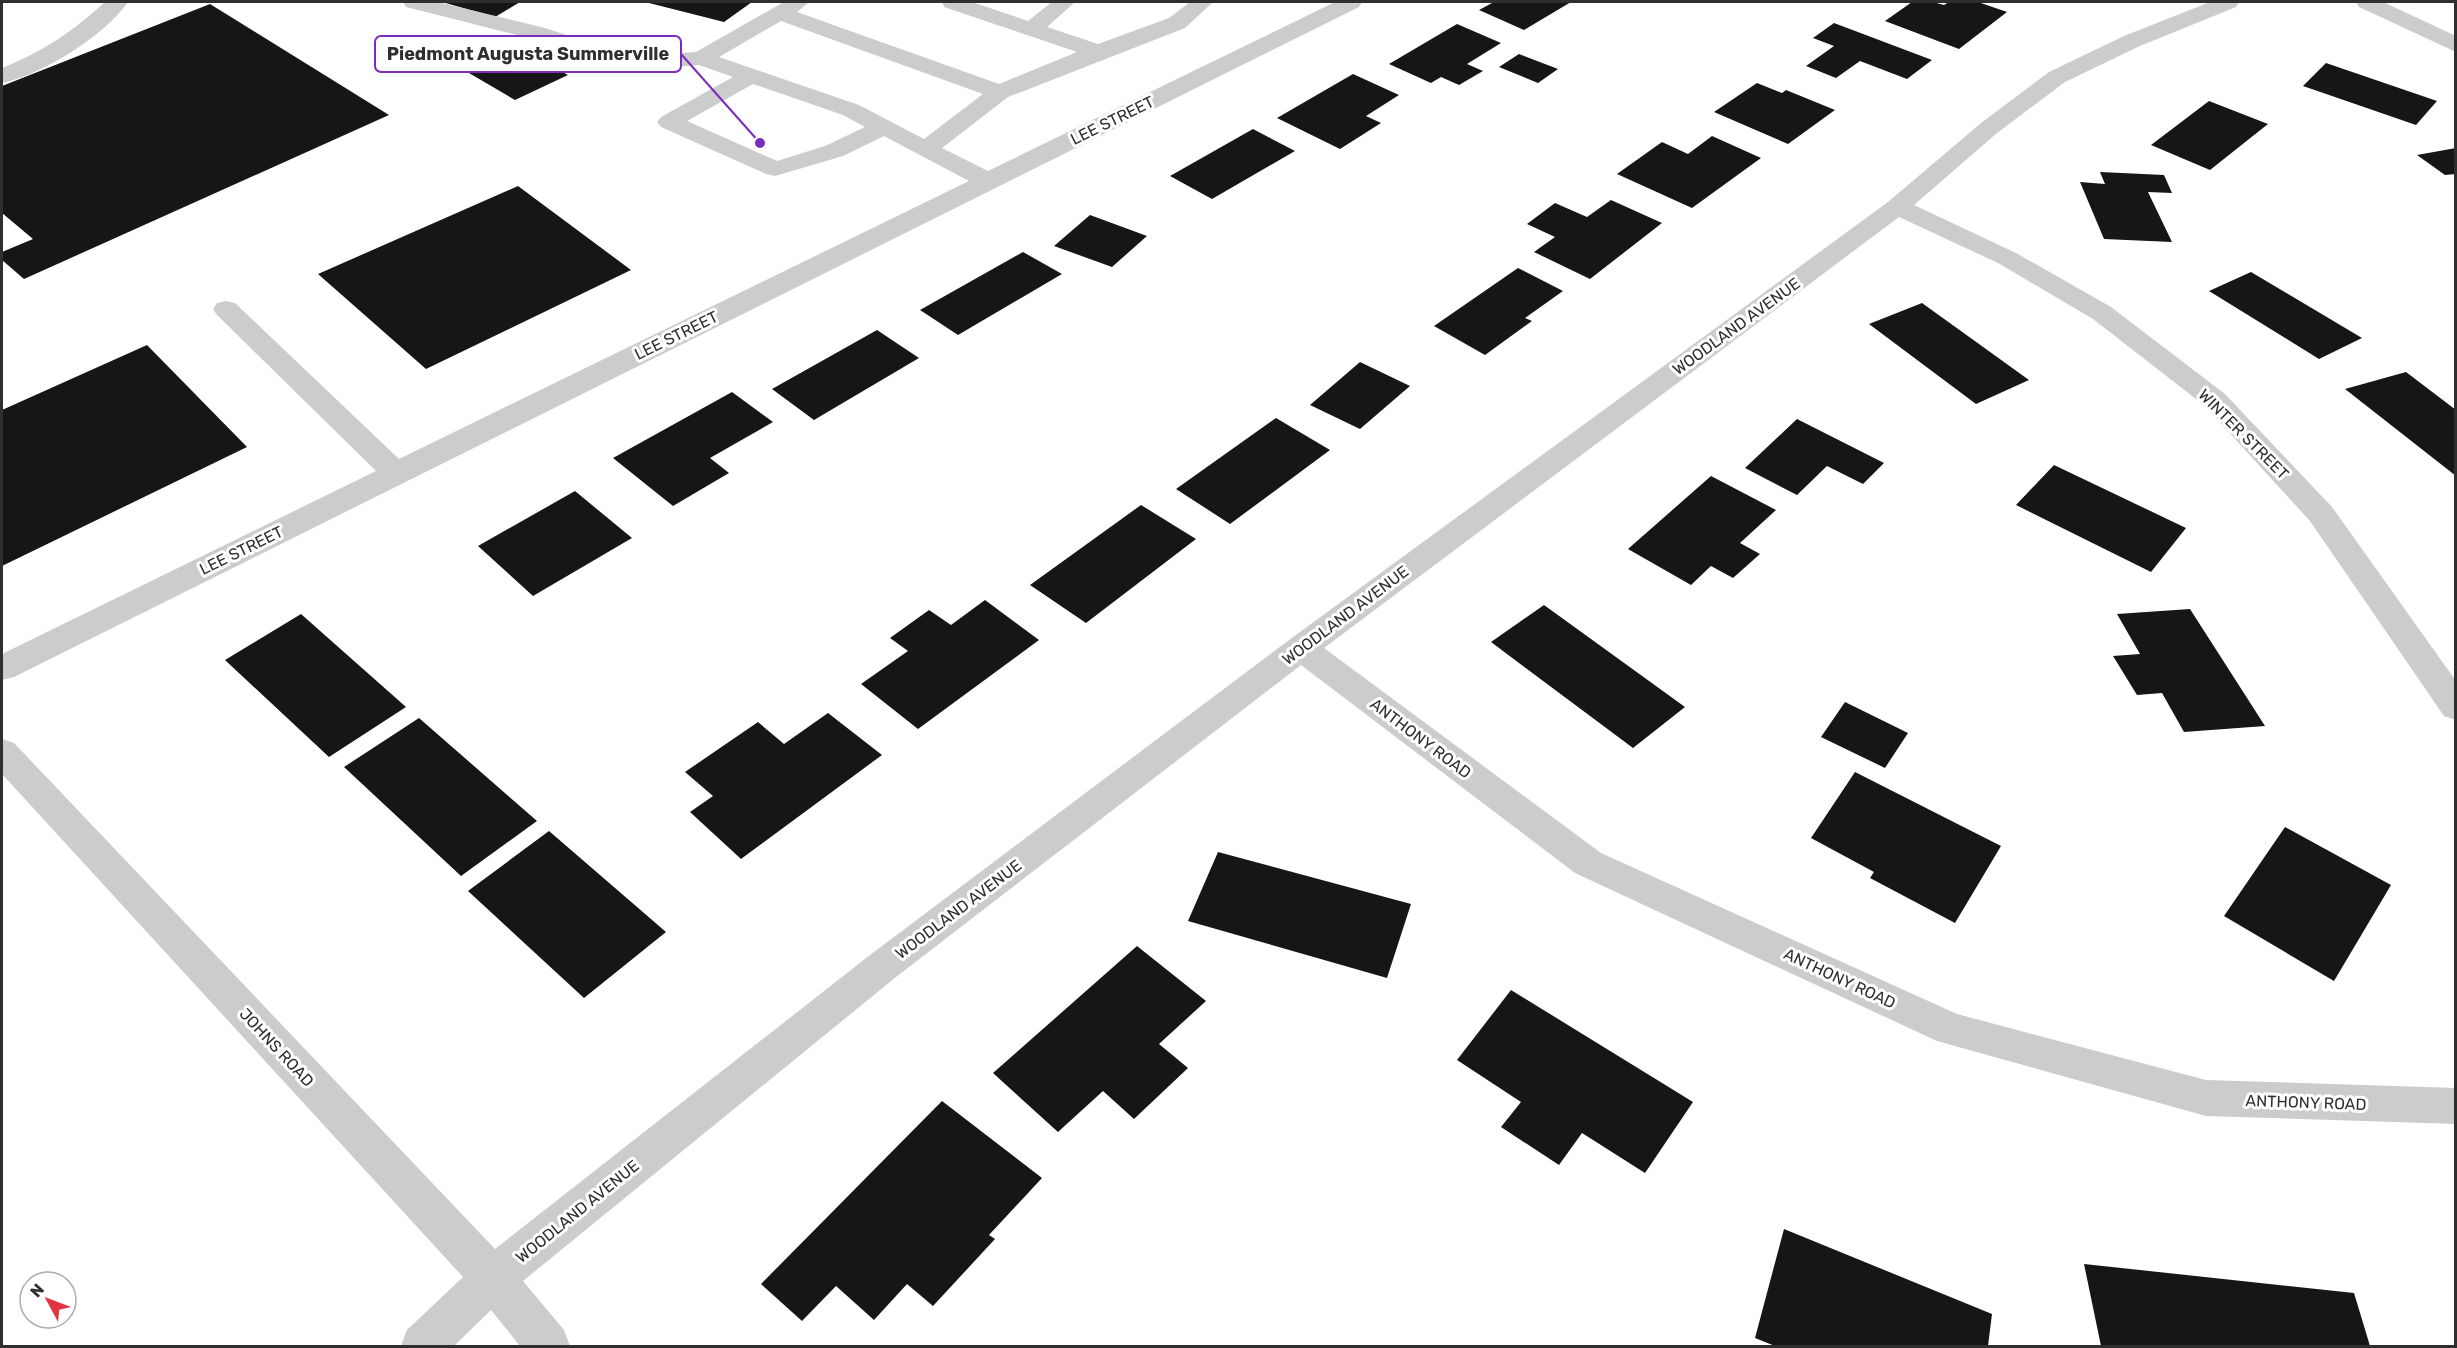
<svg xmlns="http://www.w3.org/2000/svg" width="2457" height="1348" font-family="Rubik,sans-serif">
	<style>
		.building { fill: #161616 }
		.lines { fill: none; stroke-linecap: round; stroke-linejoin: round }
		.minor { fill: #ccc; fill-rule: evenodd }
		.labels { text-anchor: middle; stroke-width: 6; stroke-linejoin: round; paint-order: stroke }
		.street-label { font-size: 16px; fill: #2f2f2f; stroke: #fff }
		.leader { fill: none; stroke: #7b2cbf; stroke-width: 2 }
		.callout-dot { fill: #7b2cbf; stroke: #fff; stroke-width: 2 }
		.callout { fill: #fff; stroke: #7b2cbf; stroke-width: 2 }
		.callout-label { font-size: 18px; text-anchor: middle; font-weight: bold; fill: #2f2f2f }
	</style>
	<rect width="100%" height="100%" fill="#fff"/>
	<path class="building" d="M442 2H520L495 17Z
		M645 2H752L724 22Z
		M1494 2H1571L1524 30 1479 10Z
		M1912 2H1933L1944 5 1949 2H1978L2007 12 1959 49 1885 21Z
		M210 4 389 115 24 279 2 260V252L33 239 2 213V86Z
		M1834 23 1932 60 1907 79 1860 61 1836 78 1806 66 1834 46 1813 38Z
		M1457 24 1501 43 1467 64 1483 71 1459 85 1441 77 1431 83 1389 64Z
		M498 36 568 75 515 100 445 59Z
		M1519 54 1558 69 1538 83 1499 67Z
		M2326 63 2437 101 2416 125 2303 86Z
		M1353 74 1399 95 1366 116 1381 123 1340 149 1277 118Z
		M1757 83 1782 93 1786 90 1835 110 1788 144 1714 112Z
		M2209 101 2268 124 2210 170 2151 145Z
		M1253 129 1295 151 1212 199 1170 176Z
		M1712 136 1761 158 1692 208 1617 174 1662 142 1688 154Z
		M2456 148V174L2445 175 2417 155Z
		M2100 172 2164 175 2172 193 2148 192 2172 242 2104 239 2080 182 2105 184Z
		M518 186 631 270 426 369 318 274Z
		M1611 200 1662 223 1590 279 1534 252 1555 237 1527 224 1555 203 1587 217Z
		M1090 215 1147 236 1112 267 1054 246Z
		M1023 252 1062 274 958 335 920 310Z
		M1518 268 1563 291 1525 318 1532 321 1485 355 1434 326Z
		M2251 272 2362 338 2319 359 2209 291Z
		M1922 303 2029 380 1976 404 1869 324Z
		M877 330 919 358 814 420 772 389Z
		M147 345 247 447 2 566V410Z
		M1360 362 1410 386 1360 429 1310 405Z
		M2406 372 2456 410V476L2345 389Z
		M732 392 773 422 710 458 729 473 673 506 613 458Z
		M1276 418 1330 450 1230 524 1176 489Z
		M1797 419 1884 463 1863 484 1827 466 1797 495 1745 468Z
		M2054 465 2186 528 2151 572 2016 505Z
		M1711 476 1776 510 1740 543 1760 554 1733 578 1711 566 1691 585 1628 549Z
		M575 491 632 538 533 596 478 546Z
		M1141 505 1196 539 1086 623 1030 585Z
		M985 600 1039 640 918 729 861 684 908 651 890 638 929 610 951 625Z
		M1544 605 1685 707 1633 748 1491 642Z
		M2190 609 2265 726 2184 732 2162 693 2137 695 2113 656 2140 654 2117 614Z
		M301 614 406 707 329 757 225 660Z
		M1845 702 1908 733 1885 768 1821 737Z
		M828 713 882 755 741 859 690 812 713 796 685 772 758 722 784 744Z
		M419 718 537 821 461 876 344 767Z
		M1855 772 2001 846 1955 923 1870 878 1874 872 1811 838Z
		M2285 827 2391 885 2334 981 2224 916Z
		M549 831 666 932 584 998 468 891Z
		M1218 852 1411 904 1387 978 1188 921Z
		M1137 946 1206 1001 1159 1044 1188 1068 1134 1119 1103 1091 1058 1132 993 1073Z
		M1511 990 1693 1102 1645 1173 1582 1133 1559 1165 1501 1127 1521 1102 1457 1060Z
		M942 1101 1042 1178 989 1235 995 1239 933 1306 907 1284 874 1320 836 1286 802 1321 761 1284Z
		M1784 1229 1992 1314 1988 1346H1775L1755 1338Z
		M2084 1264 2354 1293 2370 1346H2101Z"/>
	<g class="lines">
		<path class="minor" d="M105 2H128C104 36 42 75 2 83V68C44 51 72 32 105 2Z
			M403 2H438L545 28 631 56 696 52 784 2H809L797 12 999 84 1077 52 944 7 942 2H972L1028 21 1052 2H1075L1047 27 1098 44 1169 18 1190 2H1213L1185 28 1008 97 942 148 988 171 1335 2H1362L1359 7 14 677 2 680V654L376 471 217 315 213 309 217 303 226 301 235 303 399 459 969 181 884 136 843 156 775 176 766 174 661 127 657 122 661 117 733 77 699 65 629 70 529 38 406 7ZM781 21 983 94 924 139 859 105 719 57ZM753 84 843 115 865 127 825 146 777 161 687 121Z
			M2210 2H2239L2236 7 2140 46 2065 82 1997 133 1914 205 2016 253 2111 307 2225 394 2332 507 2456 681V720L2444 716 2310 521 2205 406 2093 319 1998 263 1899 217 1324 648 1601 853 1957 1014 2206 1080 2456 1088V1124L2206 1116 1937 1041 1575 873 1301 665 896 977 523 1281 564 1330 570 1346H520L491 1310 454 1346H401L407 1330 463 1277 2 774V739L14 743 495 1249 870 955 1289 640 1888 202 1981 123 2049 72 2124 36Z
			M2356 2H2383L2456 36V52L2359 7Z"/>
	</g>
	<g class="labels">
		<g class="street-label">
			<text transform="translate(1112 120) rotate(-26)" y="6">LEE STREET</text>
			<text transform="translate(1736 326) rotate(-36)" y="6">WOODLAND AVENUE</text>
			<text transform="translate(676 335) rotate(-26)" y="6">LEE STREET</text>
			<text transform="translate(2244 434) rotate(45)" y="6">WINTER STREET</text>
			<text transform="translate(241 550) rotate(-26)" y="6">LEE STREET</text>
			<text transform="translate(1345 615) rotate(-37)" y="6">WOODLAND AVENUE</text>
			<text transform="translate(1421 738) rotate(37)" y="6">ANTHONY ROAD</text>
			<text transform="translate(958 909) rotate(-37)" y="6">WOODLAND AVENUE</text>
			<text transform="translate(1840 978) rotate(25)" y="6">ANTHONY ROAD</text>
			<text transform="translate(277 1047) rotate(47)" y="6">JOHNS ROAD</text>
			<text transform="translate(2306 1102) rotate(2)" y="6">ANTHONY ROAD</text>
			<text transform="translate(577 1211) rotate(-39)" y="6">WOODLAND AVENUE</text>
		</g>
	</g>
	<path class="leader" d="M760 143L681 54"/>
	<circle class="callout-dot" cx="760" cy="143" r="6"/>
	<rect class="callout" x="375" y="36" width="306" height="36" rx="6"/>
	<g class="callout-label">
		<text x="528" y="60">Piedmont Augusta Summerville</text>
	</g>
	<rect width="2457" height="1348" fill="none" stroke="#2f2f2f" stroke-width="6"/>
	<g transform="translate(48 1300) rotate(311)"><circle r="28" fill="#ffffff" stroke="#acacac" stroke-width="1.5"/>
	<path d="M0-4.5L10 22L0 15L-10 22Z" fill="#e13641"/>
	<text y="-9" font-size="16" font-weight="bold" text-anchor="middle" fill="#2f2f2f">N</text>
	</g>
</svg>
